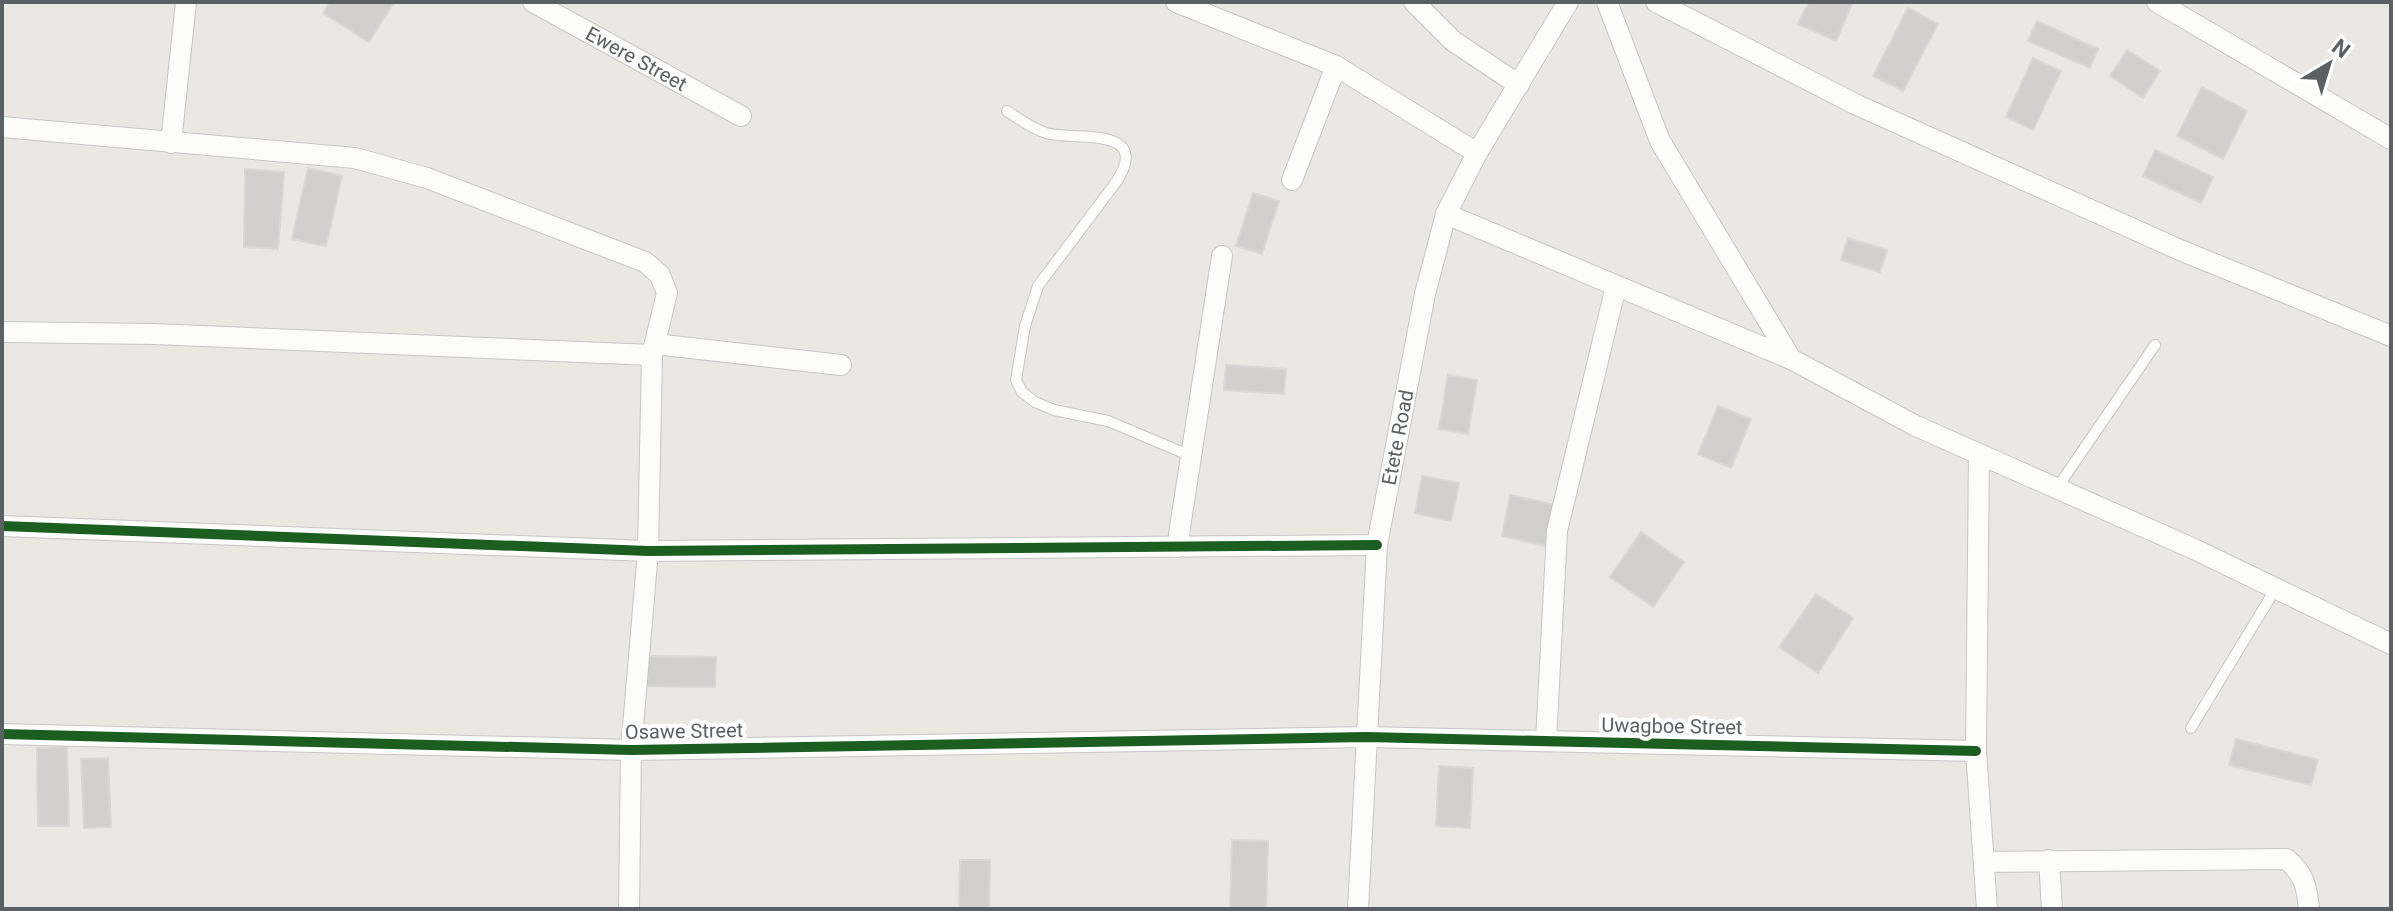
<svg xmlns="http://www.w3.org/2000/svg" width="2393" height="911" font-family="Roboto,sans-serif">
	<style>
		.building { fill: #d2d0ce; stroke: #dad7d4; stroke-width: 2 }
		.lines { fill: none; stroke-linecap: round; stroke-linejoin: round }
		.service-casing { stroke: #c6c6c5; stroke-width: 12 }
		.minor-casing { stroke: #c6c6c5; stroke-width: 22 }
		.service { stroke: #fcfcfb; stroke-width: 10 }
		.minor { stroke: #fcfcfb; stroke-width: 20 }
		.cycleway-casing { stroke: #fff; stroke-width: 15 }
		.cycleway { stroke: #1b5e20; stroke-width: 10 }
		.labels { text-anchor: middle; stroke-width: 8; stroke-linejoin: round; paint-order: stroke }
		.street-label { font-size: 20px; fill: #5a6063; stroke: #fff }
	</style>
	<rect width="100%" height="100%" fill="#ebe8e4"/>
	<path class="building" d="M330 2H394L369 42 323 13Z
		M1809 2H1853L1836 41 1798 24Z
		M1908 8 1938 24 1903 91 1873 76Z
		M2037 21 2098 49 2090 68 2028 41Z
		M2127 50 2160 71 2143 98 2110 76Z
		M2033 58 2061 71 2033 130 2006 117Z
		M2202 87 2247 111 2223 159 2177 136Z
		M2155 150 2213 177 2201 203 2143 176Z
		M308 168 342 176 326 246 292 239Z
		M245 169 284 172 278 249 244 247Z
		M1253 193 1279 201 1262 254 1236 246Z
		M1848 238 1887 250 1880 272 1841 260Z
		M1226 365 1286 369 1284 394 1224 390Z
		M1448 375 1477 380 1468 434 1439 429Z
		M1718 406 1751 419 1731 468 1698 454Z
		M1422 476 1459 483 1451 521 1415 513Z
		M1510 495 1555 505 1546 546 1502 536Z
		M1641 532 1684 562 1653 607 1610 577Z
		M1816 594 1853 618 1818 673 1779 647Z
		M641 656 716 657 715 687 641 686Z
		M2236 739 2318 760 2311 785 2229 765Z
		M67 747 69 826H38L37 748Z
		M108 758 111 827 84 828 81 759Z
		M1439 766 1473 768 1470 828 1436 826Z
		M1232 840 1268 841 1266 909H1230Z
		M960 860H990L989 909H959Z"/>
	<g class="lines">
		<defs>
			<path id="service" d="M1007 111C1019 119 1031 128 1046 133 1073 141 1152 125 1117 181L1038 286 1025 326 1016 380 1022 392 1035 402 1054 410 1108 421 1191 456
				M2057 488 2155 345
				M2191 728 2276 588"/>
			<g id="minor">
				<path id="s1" d="M533 2 741 116"/>
				<path d="M1176 2 1336 66 1477 153"/>
				<path d="M1414 2 1453 41 1519 85"/>
				<path d="M1607 2 1660 141 1791 359"/>
				<path d="M1656 2 1855 104 2180 250 2391 336"/>
				<path d="M2157 2 2391 139"/>
				<path d="M2 127 355 158 427 178 645 262 660 275 667 293 652 355 648 551 631 750 629 909"/>
				<path d="M171 143 186 2"/>
				<path d="M1292 180 1336 66"/>
				<path d="M1446 214 1791 359 1916 426 2194 549 2391 644"/>
				<path d="M2 332 154 334 652 355"/>
				<path d="M655 344 841 365"/>
				<path d="M1979 454 1976 751 1987 909"/>
				<path d="M2 526 648 551 1377 545"/>
				<path d="M1177 547 1222 256"/>
				<path d="M2 734 631 750 1366 737 1976 751"/>
				<path d="M1546 741 1557 531 1616 286"/>
				<path d="M2049 860 2052 909"/>
				<path d="M1984 862 2286 859C2304 873 2307 887 2309 909"/>
				<path id="s2" d="M1358 909 1377 545 1425 294 1446 214 1477 153 1568 2"/>
			</g>
		</defs>
		<use href="#service" class="service-casing"/>
		<use href="#minor" class="minor-casing"/>
		<use href="#service" class="service"/>
		<use href="#minor" class="minor"/>
		<defs>
			<path id="cycleway" d="M2 526 648 551 1377 545
				M2 734 631 750 1366 737 1976 751"/>
		</defs>
		<use href="#cycleway" class="cycleway-casing"/>
		<use href="#cycleway" class="cycleway"/>
	</g>
	<g class="labels">
		<g class="street-label">
			<text dy="7" stroke="none"><textPath href="#s1" startOffset="118">Ewere Street</textPath></text>
			<text dy="7" stroke="none"><textPath href="#s2" startOffset="474">Etete Road</textPath></text>
			<text transform="translate(1672 726) rotate(1)" y="7">Uwagboe Street</text>
			<text transform="translate(684 731) rotate(-1)" y="7">Osawe Street</text>
		</g>
	</g>
	<rect width="2393" height="911" fill="none" stroke="#5a6063" stroke-width="8"/>
	<g transform="translate(2329 64) rotate(38)" stroke="#ffffff" stroke-width="6" paint-order="stroke">
	<path d="M0-6L14 30L0 20L-14 30Z" fill="#5a6063"/>
	<text y="-12" font-size="22" font-weight="bold" text-anchor="middle" fill="#5a6063">N</text>
	</g>
</svg>
